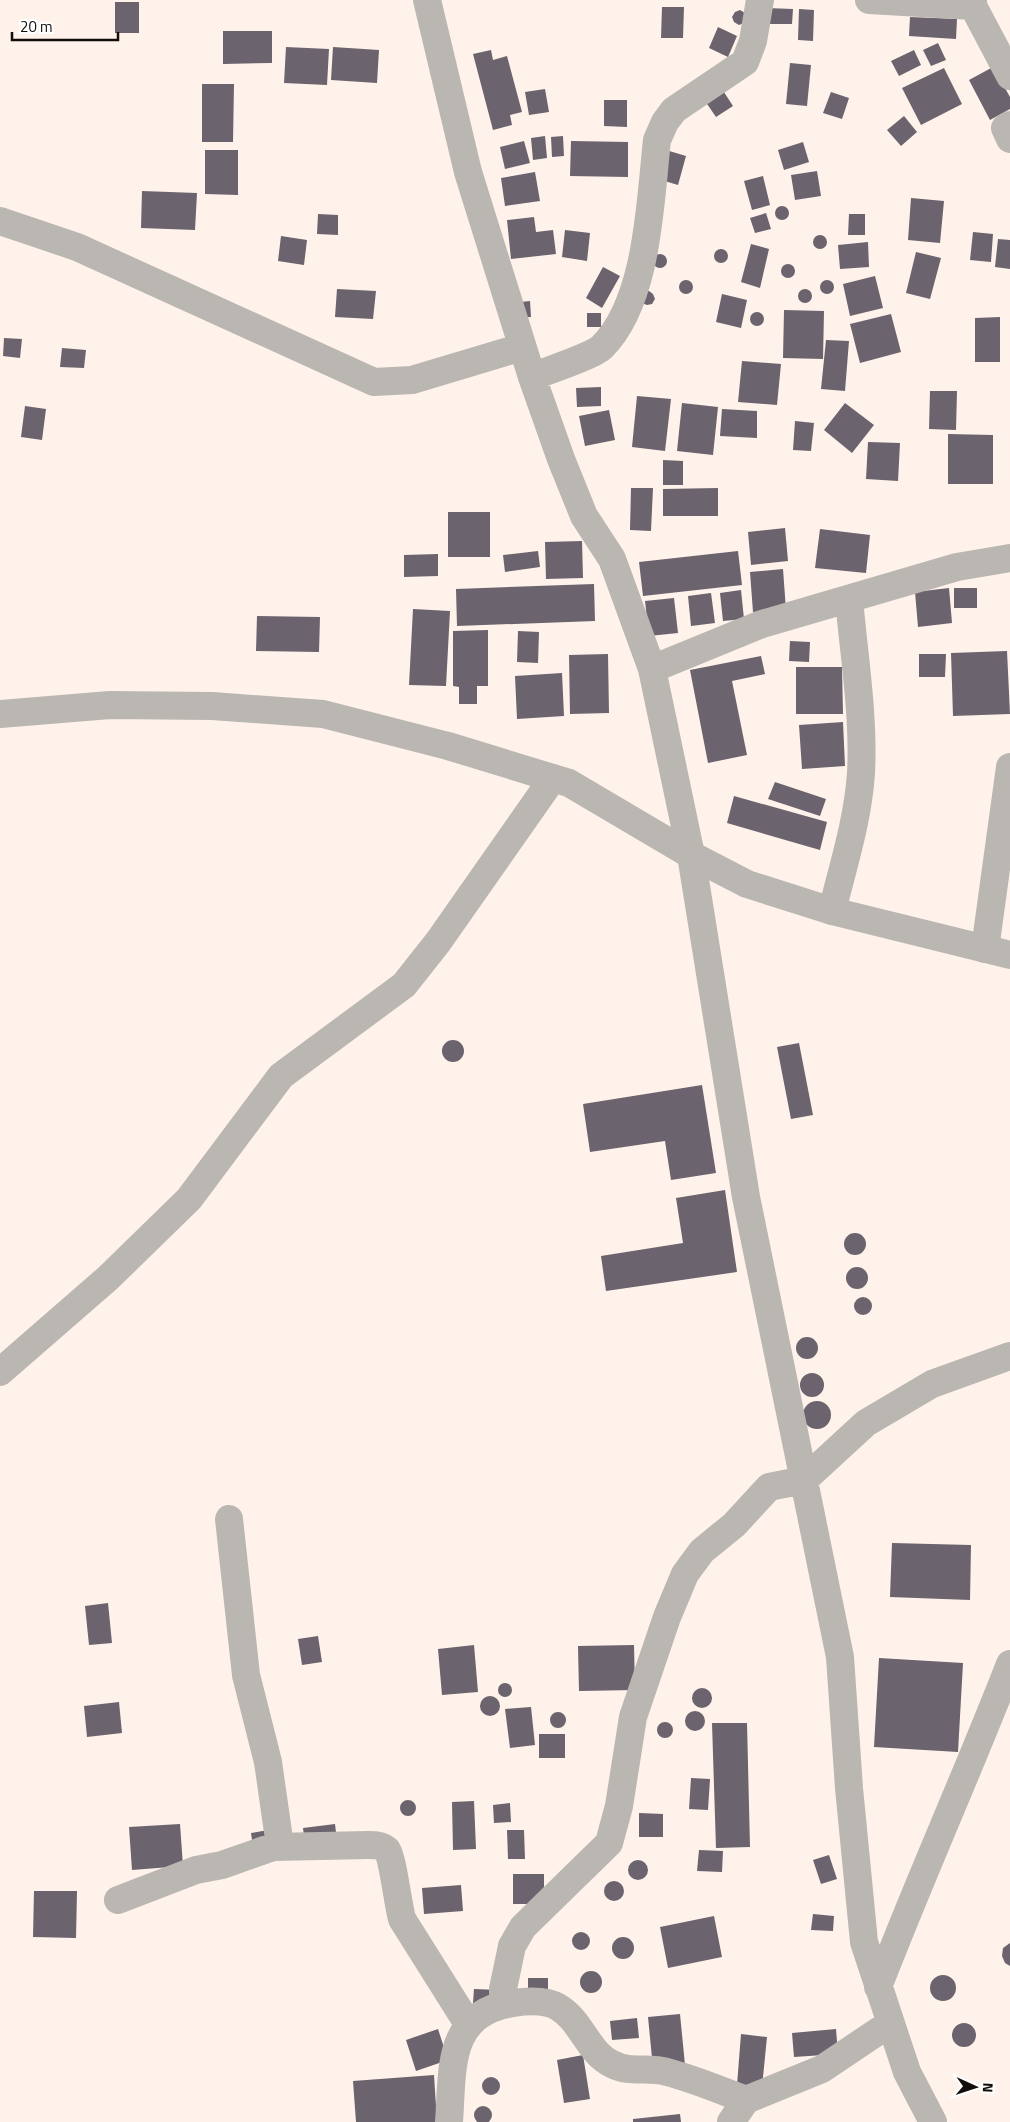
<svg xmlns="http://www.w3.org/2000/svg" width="1010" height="2122" font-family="'Titillium Web',sans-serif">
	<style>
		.building { fill: #6b636d }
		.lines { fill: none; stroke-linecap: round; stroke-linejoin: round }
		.minor { stroke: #bab6b1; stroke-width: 28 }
		.tertiary { stroke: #bab6b1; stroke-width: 28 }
	</style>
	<rect width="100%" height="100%" fill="#fff2ea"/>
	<path class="building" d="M115 2H139V33H115Z
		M662 7H684L683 38H661Z
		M767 8 793 9 792 24H767Z
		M799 9 814 10 813 41 798 40Z
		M740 10 745 13 744 23 739 25 734 22 732 17 735 12Z
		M910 17 957 19 956 39 909 36Z
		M718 27 737 36 728 57 709 48Z
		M223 31H272V63L223 64Z
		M938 43 946 60 931 66 923 50Z
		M286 47 329 49 327 85 284 83Z
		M333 47 379 50 377 83 331 80Z
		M491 50 493 60 507 56 522 112 510 115 512 125 493 130 473 54Z
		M914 50 921 65 899 76 891 61Z
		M790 63 811 65 807 106 786 104Z
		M993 67 1010 97V109L990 120 969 80Z
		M944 68 962 104 921 125 902 88Z
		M202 84H234L233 142H202Z
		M720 86 733 106 716 117 703 98Z
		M545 89 549 112 529 115 525 92Z
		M831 92 849 98 842 119 823 113Z
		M604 100H627V127L604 126Z
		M904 116 917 132 901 146 887 130Z
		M545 136 547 158 533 160 531 138Z
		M563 136 564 156 552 157 551 137Z
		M524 141 530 163 505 169 500 147Z
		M571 141 628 142V177L570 176Z
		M803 142 809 162 784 170 778 150Z
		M205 150H238V195L205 194Z
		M666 150 686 156 678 185 658 179Z
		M817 171 821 196 795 200 791 175Z
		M535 172 540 201 505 206 501 178Z
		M763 176 770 205 752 210 744 181Z
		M142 191 197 193 195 230 141 228Z
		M911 198 944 201 940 243 908 240Z
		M775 213a7 7 0 1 1 14 0a7 7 0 1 1-14 0Z
		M766 213 771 229 755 233 750 218Z
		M318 214 338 215V235L317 234Z
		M849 214H865V235H848Z
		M534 217 536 232 553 230 556 254 511 259 507 220Z
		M565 230 590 233 587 261 562 257Z
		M973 232 993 234 991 262 970 260Z
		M813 242a7 7 0 1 1 14 0a7 7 0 1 1-14 0Z
		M281 236 307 240 304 265 278 261Z
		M998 239 1010 240V269L995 267Z
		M868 242 869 267 840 269 838 245Z
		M751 244 769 249 760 288 741 282Z
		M714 256a7 7 0 1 1 14 0a7 7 0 1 1-14 0Z
		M916 252 941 258 930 299 906 293Z
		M653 261a7 7 0 1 1 14 0a7 7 0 1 1-14 0Z
		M781 271a7 7 0 1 1 14 0a7 7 0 1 1-14 0Z
		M603 267 620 276 602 308 586 298Z
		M875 276 883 308 850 316 843 284Z
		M679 287a7 7 0 1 1 14 0a7 7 0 1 1-14 0Z
		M820 287a7 7 0 1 1 14 0a7 7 0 1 1-14 0Z
		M798 296a7 7 0 1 1 14 0a7 7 0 1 1-14 0Z
		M337 289 376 291 373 319 335 317Z
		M649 291 653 294 655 299 652 304 647 305 642 303 643 292Z
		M722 294 747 300 741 328 716 322Z
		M530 301 531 317 512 318 511 303Z
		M784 310 824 311 823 359 783 358Z
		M750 319a7 7 0 1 1 14 0a7 7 0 1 1-14 0Z
		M587 313H601V327H587Z
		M891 314 901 352 860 363 850 324Z
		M1000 317V362H975V318Z
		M4 338 22 339 20 358 3 356Z
		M826 340 849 341 845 391 821 389Z
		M62 348 86 350 84 368 60 367Z
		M742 361 781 364 777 405 738 402Z
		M601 387V406L577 407 576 388Z
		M930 391H957L956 430 929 429Z
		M637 396 671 399 665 451 632 447Z
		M682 403 718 407 713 455 677 451Z
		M845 403 874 425 852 453 824 430Z
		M25 406 46 409 42 440 21 437Z
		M722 409 757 411V438L720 436Z
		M609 410 615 440 585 446 579 416Z
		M795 421 814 423 811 451 793 450Z
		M948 434 993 435V484H948Z
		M868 442 900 443 898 481 866 479Z
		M663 460 683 461V485H663Z
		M631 488H653L651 531 630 530Z
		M718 488V516H663V489Z
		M448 512H490V557H448Z
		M785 528 788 561 751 565 748 532Z
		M820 529 870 535 866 573 815 568Z
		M582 541 583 578 546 579 545 542Z
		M538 551 540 567 505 572 503 555Z
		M738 551 742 585 643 596 639 562Z
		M438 554V576L404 577V555Z
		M783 569 786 610 753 612 750 572Z
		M594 584 595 621 457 626 456 589Z
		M949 588 952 623 918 627 915 592Z
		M954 588H977V608H954Z
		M741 590 744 619 723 621 720 593Z
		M711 593 715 623 691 626 688 596Z
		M674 598 678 633 649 636 645 601Z
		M413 609 450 611 446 686 409 685Z
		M257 616 320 617 319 652 256 651Z
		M488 630V686H477V704H459V687L453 686V631Z
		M518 631 539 632 538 663 517 662Z
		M790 641 810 642 809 662 789 661Z
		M1007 651 1010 714 953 716 951 653Z
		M608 654 609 713 570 714 569 655Z
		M919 654H946L945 677H919Z
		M761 656 765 674 732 681 747 755 708 763 690 670Z
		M796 667H842L843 714H796Z
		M562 673 564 716 517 719 515 676Z
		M843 722 845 766 802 769 799 725Z
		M775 782 826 799 820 816 768 799Z
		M734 796 827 822 820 850 727 823Z
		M442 1051a11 11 0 1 1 22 0a11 11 0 1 1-22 0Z
		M799 1043 813 1115 791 1119 777 1047Z
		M702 1085 716 1173 671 1180 665 1141 590 1152 583 1104Z
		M725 1190 737 1272 606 1291 601 1256 683 1243 676 1198Z
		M844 1244a11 11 0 1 1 22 0a11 11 0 1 1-22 0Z
		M846 1278a11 11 0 1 1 22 0a11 11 0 1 1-22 0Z
		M854 1306a9 9 0 1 1 18 0a9 9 0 1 1-18 0Z
		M796 1348a11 11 0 1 1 22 0a11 11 0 1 1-22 0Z
		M800 1385a12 12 0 1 1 24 0a12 12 0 1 1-24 0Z
		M803 1415a14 14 0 1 1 28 0a14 14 0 1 1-28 0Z
		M892 1543 971 1545 970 1600 890 1597Z
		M108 1603 112 1643 89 1645 85 1606Z
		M318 1636 322 1662 302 1665 298 1639Z
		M474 1645 478 1692 442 1695 438 1649Z
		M634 1645 635 1690 579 1691 578 1646Z
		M879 1658 963 1663 958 1752 874 1747Z
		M498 1690a7 7 0 1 1 14 0a7 7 0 1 1-14 0Z
		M692 1698a10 10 0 1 1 20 0a10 10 0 1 1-20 0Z
		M480 1706a10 10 0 1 1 20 0a10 10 0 1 1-20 0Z
		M119 1702 122 1733 87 1737 84 1706Z
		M531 1707 535 1745 510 1748 505 1709Z
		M685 1721a10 10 0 1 1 20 0a10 10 0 1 1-20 0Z
		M550 1720a8 8 0 1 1 16 0a8 8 0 1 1-16 0Z
		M657 1730a8 8 0 1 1 16 0a8 8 0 1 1-16 0Z
		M712 1723H747L750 1847 716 1848Z
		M539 1734H565V1758H539Z
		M691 1778 710 1779 708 1810 689 1809Z
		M400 1808a8 8 0 1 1 16 0a8 8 0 1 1-16 0Z
		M474 1801 476 1849 453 1850 452 1802Z
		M510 1803 511 1822 494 1823 493 1805Z
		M639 1813 663 1814V1837H639Z
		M180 1824 183 1866 132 1870 129 1827Z
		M335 1824 337 1841 305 1845 303 1828Z
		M274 1829 253 1847 251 1833Z
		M507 1830H524L525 1859H508Z
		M699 1850 723 1851 722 1872 697 1871Z
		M829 1855 837 1879 821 1884 813 1860Z
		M628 1870a10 10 0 1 1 20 0a10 10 0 1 1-20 0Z
		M513 1874H544V1904H513Z
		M604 1891a10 10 0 1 1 20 0a10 10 0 1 1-20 0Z
		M461 1885 463 1911 424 1914 422 1888Z
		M34 1891H77L76 1938 33 1937Z
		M813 1914 834 1916 833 1931 811 1930Z
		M714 1916 722 1957 668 1968 660 1927Z
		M572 1941a9 9 0 1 1 18 0a9 9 0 1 1-18 0Z
		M612 1948a11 11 0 1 1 22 0a11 11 0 1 1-22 0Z
		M1010 1943V1966L1005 1963 1002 1956 1003 1948Z
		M580 1982a11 11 0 1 1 22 0a11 11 0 1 1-22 0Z
		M930 1988a13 13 0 1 1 26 0a13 13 0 1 1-26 0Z
		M528 1978H548V1993L528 1992Z
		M474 1989 499 1990V2004L473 2003Z
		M680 2014 685 2065 653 2068 648 2017Z
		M637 2018 639 2038 612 2040 610 2021Z
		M952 2035a12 12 0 1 1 24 0a12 12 0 1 1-24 0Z
		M438 2029 448 2060 416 2071 406 2040Z
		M836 2029 838 2054 794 2057 792 2033Z
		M741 2034 767 2037 762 2087 737 2085Z
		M583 2055 590 2099 564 2103 557 2060Z
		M434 2075 437 2122H356L353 2081Z
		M482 2086a9 9 0 1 1 18 0a9 9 0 1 1-18 0Z
		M474 2115a9 9 0 1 1 18 0a9 9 0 1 1-18 0Z
		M680 2114 681 2122H633V2119Z"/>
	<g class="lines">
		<path class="minor" d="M427 0 468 172 532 377 561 459 584 516 612 559 652 669 691 855 746 1197 840 1657 849 1788 864 1942 907 2072 933 2122
			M869 0 973 6
			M973 0V6L1010 76
			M1010 125 1005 128 1010 139
			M0 221 77 247 374 382 412 380 522 347
			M532 377C546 371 593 356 602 347 648 301 650 203 657 140L665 122 674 110 745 62 753 41 760 0
			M652 669 762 624 957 567 1010 558
			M832 911C843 866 858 820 861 773 864 716 854 656 849 599
			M985 949 1010 767
			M0 1372 108 1278 189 1199 281 1076 404 985 438 942 553 778
			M229 1519 246 1675 268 1762 280 1846
			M118 1900 196 1870 222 1865 273 1847 368 1845C375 1845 382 1845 387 1850 393 1859 398 1905 402 1919L468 2024
			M878 1987C920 1878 968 1772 1010 1664
			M503 2005V1989L512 1946 523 1927 609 1843 619 1806 633 1717 667 1617 685 1574 702 1551 734 1525 769 1487 804 1480 866 1423 932 1384 1010 1356
			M449 2122C453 2068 446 2014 513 2003 526 2001 546 2000 558 2007 582 2021 588 2053 612 2064 631 2074 647 2066 667 2072 694 2079 720 2090 746 2100
			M731 2122 746 2100 822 2069 889 2024"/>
		<path class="tertiary" d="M0 714 110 705 212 706 323 714 448 746 569 783 691 855 747 884 832 911 1010 955"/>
	</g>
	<g transform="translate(975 2087) rotate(93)" stroke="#ffffff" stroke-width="4" paint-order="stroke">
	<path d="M0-4L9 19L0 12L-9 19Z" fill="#110d0a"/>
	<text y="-8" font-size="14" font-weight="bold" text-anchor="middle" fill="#110d0a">N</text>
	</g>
	<path d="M12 32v8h106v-8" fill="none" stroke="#110d0a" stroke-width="2.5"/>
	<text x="20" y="32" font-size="15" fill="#110d0a" stroke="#ffffff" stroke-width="4" paint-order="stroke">20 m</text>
</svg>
